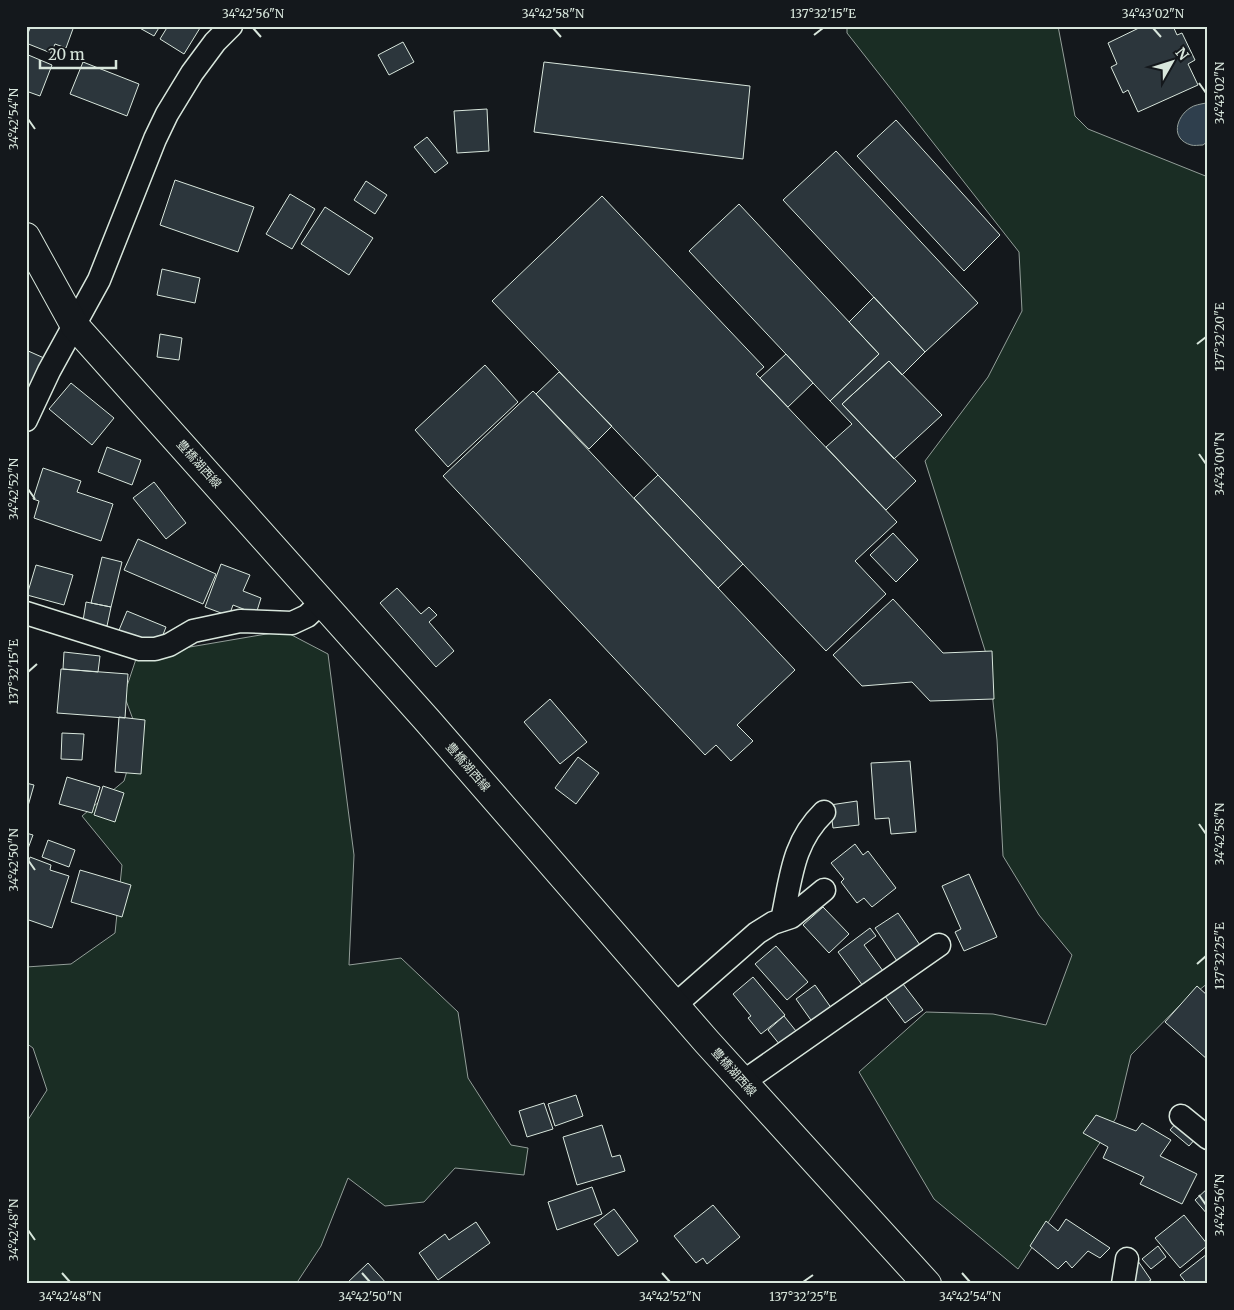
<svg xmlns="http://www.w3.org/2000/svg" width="1234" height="1310" font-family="Merriweather,'Noto Sans JP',serif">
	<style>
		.green { fill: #1a2d24; stroke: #939e99 }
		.water { fill: #2f3f4d; stroke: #939e99 }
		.building { fill: #2c363c; stroke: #d8e6dc }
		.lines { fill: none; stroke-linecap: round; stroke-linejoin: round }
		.street-casing { stroke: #d8e6dc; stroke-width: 25 }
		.primary-casing { stroke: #d8e6dc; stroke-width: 30 }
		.street { stroke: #14181c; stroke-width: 22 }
		.primary { stroke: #14181c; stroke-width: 28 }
		.ticks { fill: none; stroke: #d8e6dc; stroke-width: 2 }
		.labels { text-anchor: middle; stroke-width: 4; stroke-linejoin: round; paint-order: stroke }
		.street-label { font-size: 12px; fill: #d8e6dc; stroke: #14181c }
		.neatline { fill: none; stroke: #d8e6dc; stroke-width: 2 }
		.ticks-label { font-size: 12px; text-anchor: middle; fill: #d8e6dc }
	</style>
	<rect width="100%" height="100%" fill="#14181c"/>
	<path class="green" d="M847 26H1058L1075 116 1088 129 1208 177V983L1179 1006 1131 1055 1116 1118 1018 1269 934 1199 859 1072 926 1012 993 1014 1046 1025 1072 955 1039 915 1003 856 997 740 989 663 925 461 988 377 1022 311 1019 252 847 33Z
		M284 631 328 654 354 855 349 965 401 958 458 1012 468 1078 511 1145 528 1148 524 1175 455 1168 424 1202 385 1206 348 1178 321 1246 296 1284H26V1123L47 1090 33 1048 26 1043V967L71 964 115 933 122 865 82 816 124 781 138 733 124 695 137 656Z"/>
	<path class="water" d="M1206 103 1208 104V141L1203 145C1199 145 1194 146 1191 145 1170 139 1176 117 1190 108 1194 105 1201 104 1206 103Z"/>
	<path class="building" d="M31 26H74L66 48 55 44 51 53 26 43V38Z
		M136 26H160L154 36Z
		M168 26H197L200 28 184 54 160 39Z
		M1143 26H1173L1177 35 1182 33 1195 60 1188 64 1198 85 1138 112 1128 90 1123 93 1111 67 1117 64 1108 43Z
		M403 42 414 62 389 75 378 55Z
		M26 54 52 65 40 96 26 91Z
		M83 62 139 84 127 116 70 94Z
		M544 62 750 86 743 159 534 132Z
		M487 109 489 151 457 153 454 111Z
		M896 120 1000 235 964 271 857 156Z
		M427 137 448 163 435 173 414 147Z
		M836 151 978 303 925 352 783 200Z
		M175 180 254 207 238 252 160 225Z
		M366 181 387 195 375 214 354 200Z
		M290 194 315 209 292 249 266 234Z
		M602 196 764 367 756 374 897 522 855 561 886 594 826 651 492 301Z
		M739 204 879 354 830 401 689 251Z
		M325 207 373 238 349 275 301 244Z
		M162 269 200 278 195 303 157 295Z
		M874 297 925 352 902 375 889 361 842 404 916 481 886 510 826 447 852 424 830 401 879 354 849 322Z
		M160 334 182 338 179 360 157 357Z
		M26 350 44 358 26 397Z
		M786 354 813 383 788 407 760 378Z
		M889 361 942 415 894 459 842 404Z
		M485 365 518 402 448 467 415 430Z
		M559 372 612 426 589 449 536 394Z
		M71 383 114 418 92 445 49 409Z
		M533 391 795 670 737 725 753 741 731 761 716 745 705 755 443 476Z
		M107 447 141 460 132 485 98 472Z
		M43 468 81 481 77 492 113 504 101 541 34 518 39 501 33 499Z
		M658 475 743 564 718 588 634 498Z
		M154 482 186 523 166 539 133 498Z
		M893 533 918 560 896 582 870 555Z
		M138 539 216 574 203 604 124 570Z
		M102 557 122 562 111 607 91 603Z
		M221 564 250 575 243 591 261 598 256 614 233 605 229 616 205 607Z
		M36 565 73 575 64 605 27 595Z
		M397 588 421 614 429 607 437 615 429 622 454 651 436 667 380 603Z
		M893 599 943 653 992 651 994 699 930 701 912 682 862 686 833 655Z
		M86 602 111 607 107 626 83 621Z
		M127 611 166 627 159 645 117 635Z
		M64 652 100 656 98 672 63 669Z
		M61 669 128 674 125 718 57 713Z
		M550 699 587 742 560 764 524 722Z
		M119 717 145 720 141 774 115 772Z
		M62 733 84 734 82 760 61 759Z
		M578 757 599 773 576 804 555 788Z
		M910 761 916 832 891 834 889 818 875 819 871 763Z
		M67 777 100 787 92 813 59 804Z
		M26 783 34 785 28 806 26 805Z
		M103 786 124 793 115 822 94 815Z
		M857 801 859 825 833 828 830 805Z
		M26 833 33 835 26 854Z
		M48 840 75 850 69 867 42 857Z
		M855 844 863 855 868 851 896 888 872 907 864 898 857 903 841 882 844 879 831 863Z
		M30 857 51 865 50 870 69 876 52 928 26 919V870Z
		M80 870 131 885 122 917 71 902Z
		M969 874 997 937 964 951 955 932 961 929 942 886Z
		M823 907 849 934 829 953 803 925Z
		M898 913 922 948 899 964 875 928Z
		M870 928 876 936 864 945 883 971 863 986 838 952Z
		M776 946 808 982 787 1000 755 964Z
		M753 977 785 1015 761 1034 748 1018 751 1016 733 994Z
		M900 980 923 1010 905 1023 882 992Z
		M815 985 832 1009 813 1023 796 999Z
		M1197 986 1208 996V1060L1165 1022Z
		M784 1016 796 1031 780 1045 768 1030Z
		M576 1095 583 1116 555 1126 548 1104Z
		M544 1103 553 1129 527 1137 519 1111Z
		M1096 1115 1136 1131 1142 1123 1171 1140 1160 1156 1197 1174 1182 1204 1140 1184 1144 1177 1103 1158 1108 1147 1083 1133Z
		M1177 1122 1196 1138 1189 1146 1170 1130Z
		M602 1125 612 1157 620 1155 625 1171 577 1185 563 1137Z
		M592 1187 602 1214 557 1230 548 1202Z
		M1208 1188V1215L1195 1200Z
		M713 1205 740 1237 707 1264 703 1258 696 1263 674 1236Z
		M614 1209 638 1241 618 1256 594 1224Z
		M1184 1215 1208 1245 1180 1268 1155 1238Z
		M1066 1219 1110 1248 1100 1258 1088 1251 1072 1268 1066 1261 1058 1269 1030 1246 1046 1221 1058 1231Z
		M476 1222 490 1243 438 1280 419 1253 445 1234 449 1240Z
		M1158 1246 1166 1257 1151 1269 1142 1259Z
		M1207 1254 1208 1284H1187L1180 1275Z
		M1138 1261 1151 1280 1145 1284H1131L1132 1264Z
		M368 1263 387 1284H346Z"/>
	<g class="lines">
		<defs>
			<path id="street" d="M26 420 49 371 99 280 155 139 167 114 192 73 215 42 231 26
				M26 613 140 649H155L169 645 193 631 240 621 292 623 307 616 322 602
				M782 920C791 879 792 843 824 812
				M675 1005 757 933 773 923 791 917 824 890
				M743 1082 939 945
				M1181 1116 1208 1138
				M1123 1284 1127 1259"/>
			<path id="primary" d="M26 237 75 326 427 720 707 1042 927 1284"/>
		</defs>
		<use href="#street" class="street-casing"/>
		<use href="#primary" class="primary-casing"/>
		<use href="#street" class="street"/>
		<use href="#primary" class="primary"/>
	</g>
	<path class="ticks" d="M253 28 261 37M553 28 561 37M1153 28 1161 37M814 35 823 28M1199 83 1206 93M28 119 35 129M1197 344 1206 337M1199 454 1206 464M28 489 35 499M28 672 37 664M1199 824 1206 834M28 860 35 870M1197 964 1206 956M1199 1195 1206 1205M28 1230 35 1240M62 1273 70 1282M362 1273 370 1282M662 1273 670 1282M962 1273 970 1282M803 1282 813 1275"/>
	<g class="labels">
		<g class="street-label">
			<text transform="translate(199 464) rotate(48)" y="4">豊橋湖西線</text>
			<text transform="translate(468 767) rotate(49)" y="4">豊橋湖西線</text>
			<text transform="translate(734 1072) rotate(48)" y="4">豊橋湖西線</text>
		</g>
	</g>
	<rect width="1234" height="1310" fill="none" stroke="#14181c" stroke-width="55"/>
	<g transform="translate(1172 62) rotate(51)" stroke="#14181c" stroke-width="4" paint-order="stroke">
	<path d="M0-4L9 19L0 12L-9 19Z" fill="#d8e6dc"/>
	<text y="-8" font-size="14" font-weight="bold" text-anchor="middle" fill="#d8e6dc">N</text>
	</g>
	<path d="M40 60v8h76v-8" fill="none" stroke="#d8e6dc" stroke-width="2.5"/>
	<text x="48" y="60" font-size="15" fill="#d8e6dc" stroke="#14181c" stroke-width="4" paint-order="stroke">20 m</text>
	<rect x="28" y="28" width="1178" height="1254" class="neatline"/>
	<g class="ticks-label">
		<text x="253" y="18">34°42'56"N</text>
		<text x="553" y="18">34°42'58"N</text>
		<text x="823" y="18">137°32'15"E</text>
		<text x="1153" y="18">34°43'02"N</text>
		<text transform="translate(1220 93) rotate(-90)" y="4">34°43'02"N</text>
		<text transform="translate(14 119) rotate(-90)" y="4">34°42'54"N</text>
		<text transform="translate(1220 337) rotate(-90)" y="4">137°32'20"E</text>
		<text transform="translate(1220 464) rotate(-90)" y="4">34°43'00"N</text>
		<text transform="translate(14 489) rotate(-90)" y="4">34°42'52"N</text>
		<text transform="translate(14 672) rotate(-90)" y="4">137°32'15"E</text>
		<text transform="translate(1220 834) rotate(-90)" y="4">34°42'58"N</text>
		<text transform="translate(14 860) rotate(-90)" y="4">34°42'50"N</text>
		<text transform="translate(1220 956) rotate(-90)" y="4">137°32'25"E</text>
		<text transform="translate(1220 1205) rotate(-90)" y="4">34°42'56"N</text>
		<text transform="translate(14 1230) rotate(-90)" y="4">34°42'48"N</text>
		<text x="70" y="1301">34°42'48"N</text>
		<text x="370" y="1301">34°42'50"N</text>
		<text x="670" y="1301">34°42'52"N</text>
		<text x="803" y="1301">137°32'25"E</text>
		<text x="970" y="1301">34°42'54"N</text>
	</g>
</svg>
